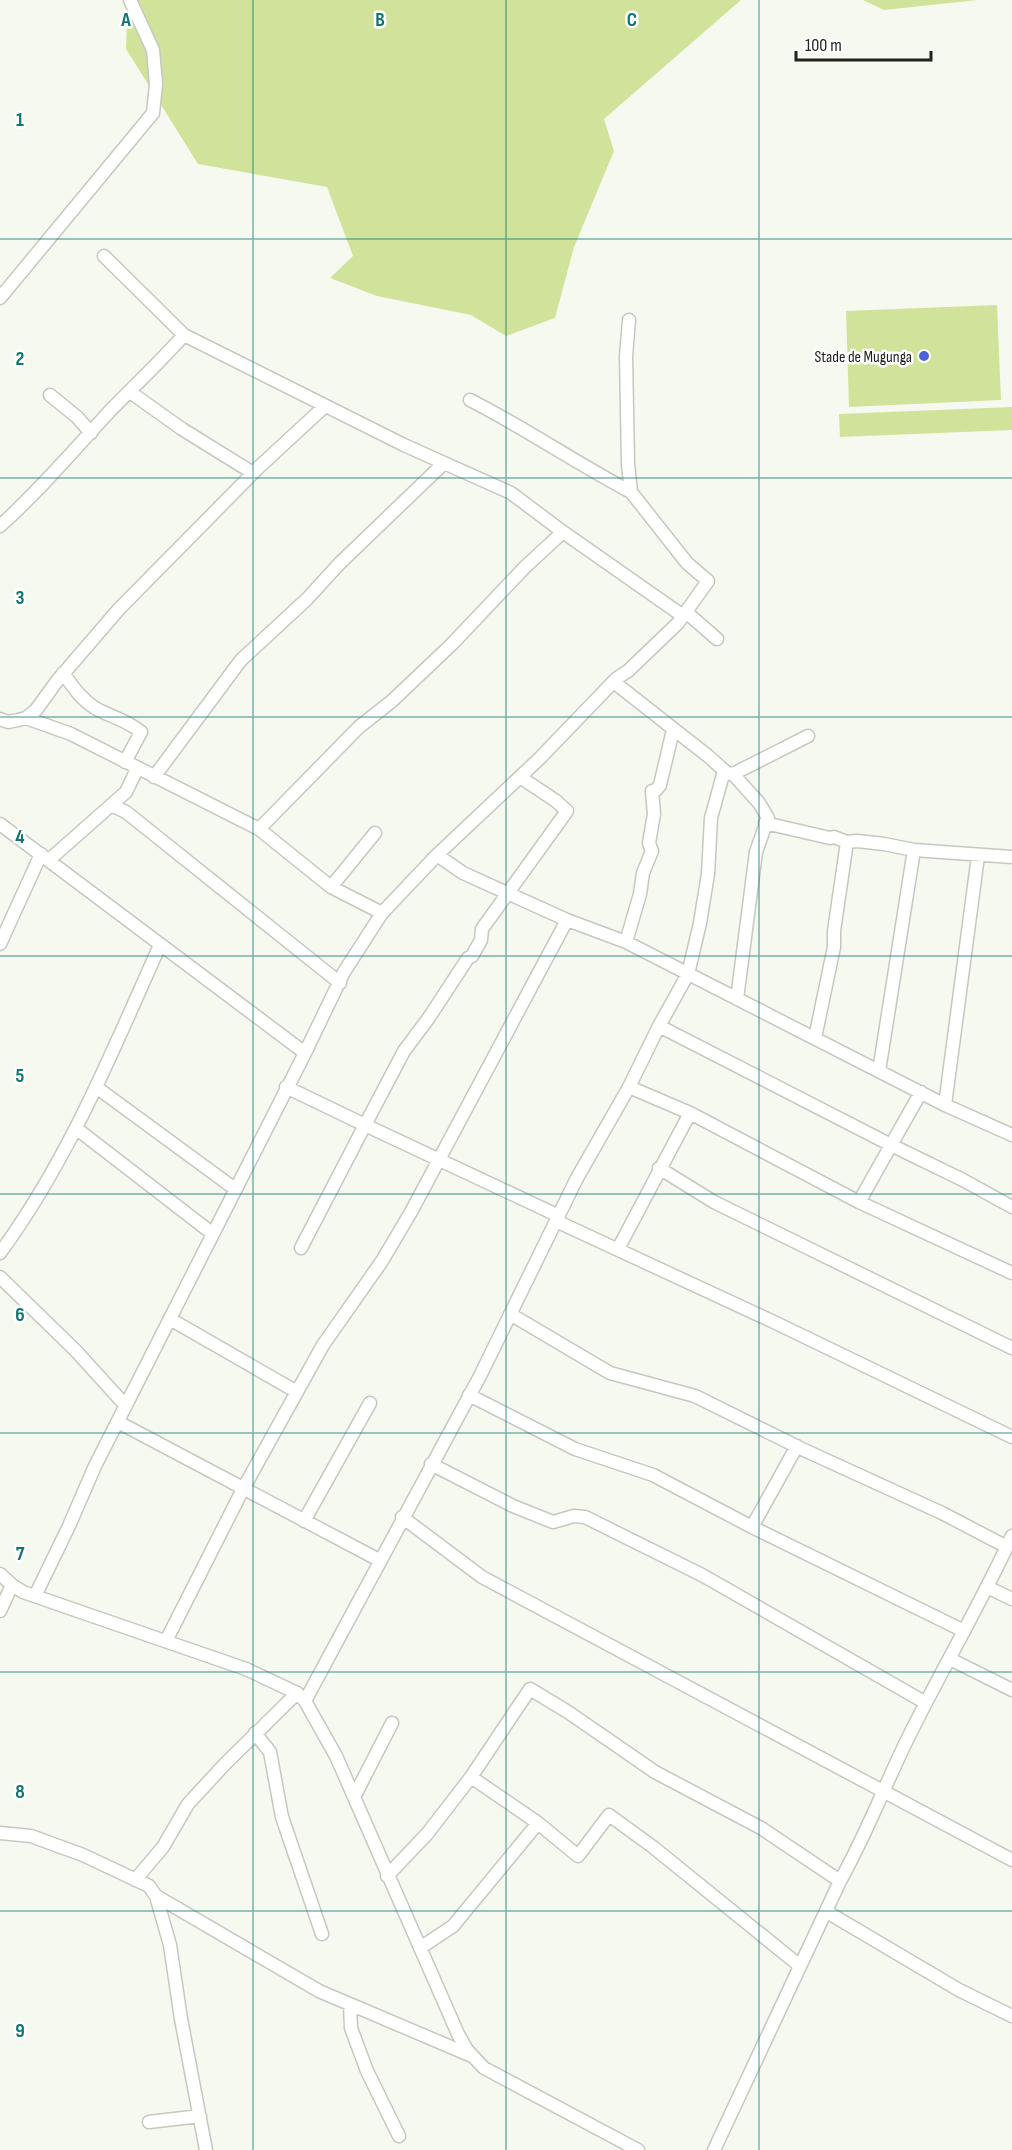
<svg xmlns="http://www.w3.org/2000/svg" width="1012" height="2150" font-family="'Sofia Sans Condensed',sans-serif">
	<style>
		.green { fill: #d1e39a }
		.lines { fill: none; stroke-linecap: round; stroke-linejoin: round }
		.minor-casing { stroke: #c6c8c0; stroke-width: 15 }
		.minor { stroke: #fff; stroke-width: 12 }
		.grid { fill: none; stroke: #0f766e; stroke-width: 1.5; stroke-opacity: 0.55 }
		.poi-dot { fill: #4963d7; stroke: #fff; stroke-width: 2 }
		.labels { text-anchor: middle; stroke-width: 5; stroke-linejoin: round; paint-order: stroke }
		.poi-label { font-size: 16px; fill: #22231f; stroke: #fff; text-anchor: end }
		.grid-label { font-size: 20px; text-anchor: middle; font-weight: bold; fill: #0f766e; stroke: #fff; stroke-width: 5; stroke-linejoin: round; paint-order: stroke }
	</style>
	<rect width="100%" height="100%" fill="#f6f9f0"/>
	<path class="green" d="M128 0H741L604 119 614 151 574 247 555 318 506 336 471 315 377 296 330 278 353 256 327 187 198 164 126 49Z
		M863 0H978L884 10Z
		M997 305 1001 400 849 407 846 311Z
		M1012 407V430L840 437 839 414Z"/>
	<g class="lines">
		<defs>
			<path id="minor" d="M104 256 184 335 404 445 511 493 563 532 683 616
				M0 298 153 113 156 84 153 50 130 0
				M130 392 182 429 253 473
				M50 395 77 417 91 433
				M470 400C525 428 576 463 631 492
				M0 526C39 491 74 450 109 412 134 386 160 362 184 335
				M686 612 717 639
				M63 673C73 687 81 699 95 708 111 717 127 720 141 732L125 762
				M615 683 708 756 727 773 733 774 759 803 768 818 756 852 737 999
				M26 718 71 734 259 829 331 887 382 913
				M0 719 8 722 18 720 26 718 36 710 57 681 119 609 259 467 325 406
				M733 774 808 736
				M154 777 241 660 307 599 339 564 443 464
				M111 805 126 812 340 983
				M765 823 830 838 834 837 847 842 857 841 884 844 914 850 1012 857
				M0 824 305 1053
				M259 829 359 727 392 701 452 644 525 567 563 532
				M437 855 463 873 567 920 626 942 945 1105 1012 1135
				M49 860 126 792 137 769
				M331 887 375 833
				M626 942 640 894 643 873 652 851 649 843 654 814 652 791 656 790 660 785 673 730
				M0 944 41 854
				M659 1026 891 1145 963 1180 1012 1207
				M815 1038 834 947V931L847 842
				M879 1071 914 850
				M96 1087 235 1189
				M286 1087 365 1125 404 1051 428 1019 468 958 472 956 481 940 482 929 567 811 556 801 520 777
				M629 1087 690 1113 859 1202 1012 1273
				M945 1105 978 856
				M77 1129 213 1234
				M659 1168 714 1202 1012 1348
				M859 1202 921 1092
				M556 1221 776 1323 1012 1437
				M301 1248 365 1125 559 1216
				M618 1249 690 1113
				M0 1253C69 1159 112 1052 160 945
				M0 1277 76 1351 126 1406
				M510 1314 610 1373 695 1396 802 1449 942 1513 1007 1547
				M170 1319 297 1392
				M469 1395 575 1449 653 1475 752 1527 964 1631
				M118 1422 379 1560
				M431 1464 513 1506 553 1522 574 1516 585 1517 702 1575 926 1703
				M402 1517 482 1577 1012 1860
				M304 1521 370 1403
				M752 1527 797 1446
				M0 1574 12 1585 23 1592 246 1669 297 1693 305 1701 336 1756 458 2034 467 2050 484 2068 638 2150
				M987 1587 1012 1599
				M35 1596 69 1526 95 1466 305 1053 344 972 382 913 437 855 540 758 617 678 628 671 678 623 708 581 687 563 631 492 628 464 626 356 629 320
				M0 1611 12 1585
				M166 1641 243 1489 323 1345 382 1261 411 1212 567 920
				M950 1659 1012 1690
				M305 1701 480 1376 577 1178 629 1087 659 1026 688 974 700 923 708 874 711 818 724 771
				M255 1733 270 1752 282 1817 322 1934
				M471 1777 538 1823 578 1856 609 1815 653 1847 800 1966
				M354 1797 392 1723
				M0 1833 31 1836 83 1855 149 1886 156 1896 170 1945 181 2019 206 2150
				M387 1876 427 1834 471 1777 530 1689 568 1712 655 1772 761 1828 840 1881
				M135 1880 163 1847 188 1804 224 1765 297 1693
				M156 1896 319 1991 472 2056
				M827 1912 959 1990 1012 2016
				M420 1948 453 1926 538 1823
				M350 2005 351 2028 367 2071 399 2136
				M149 2122 200 2116
				M714 2150 840 1881C866 1835 884 1787 907 1740 941 1671 980 1605 1012 1536"/>
		</defs>
		<use href="#minor" class="minor-casing"/>
		<use href="#minor" class="minor"/>
	</g>
	<path class="grid" d="M253 0V2150M506 0V2150M759 0V2150M0 239H1012M0 478H1012M0 717H1012M0 956H1012M0 1194H1012M0 1433H1012M0 1672H1012M0 1911H1012"/>
	<circle class="poi-dot" cx="924" cy="356" r="6"/>
	<g class="labels">
		<g class="poi-label">
			<text x="912" y="362">Stade de Mugunga</text>
		</g>
	</g>
	<g class="grid-label">
		<text x="126" y="26">A</text>
		<text x="380" y="26">B</text>
		<text x="632" y="26">C</text>
		<text x="20" y="126">1</text>
		<text x="20" y="365">2</text>
		<text x="20" y="604">3</text>
		<text x="20" y="843">4</text>
		<text x="20" y="1082">5</text>
		<text x="20" y="1321">6</text>
		<text x="20" y="1560">7</text>
		<text x="20" y="1798">8</text>
		<text x="20" y="2037">9</text>
	</g>
	<path d="M796 51v9h135v-9" fill="none" stroke="#22231f" stroke-width="3"/>
	<text x="805" y="51" font-size="18" fill="#22231f" stroke="#ffffff" stroke-width="4.5" paint-order="stroke">100 m</text>
</svg>
